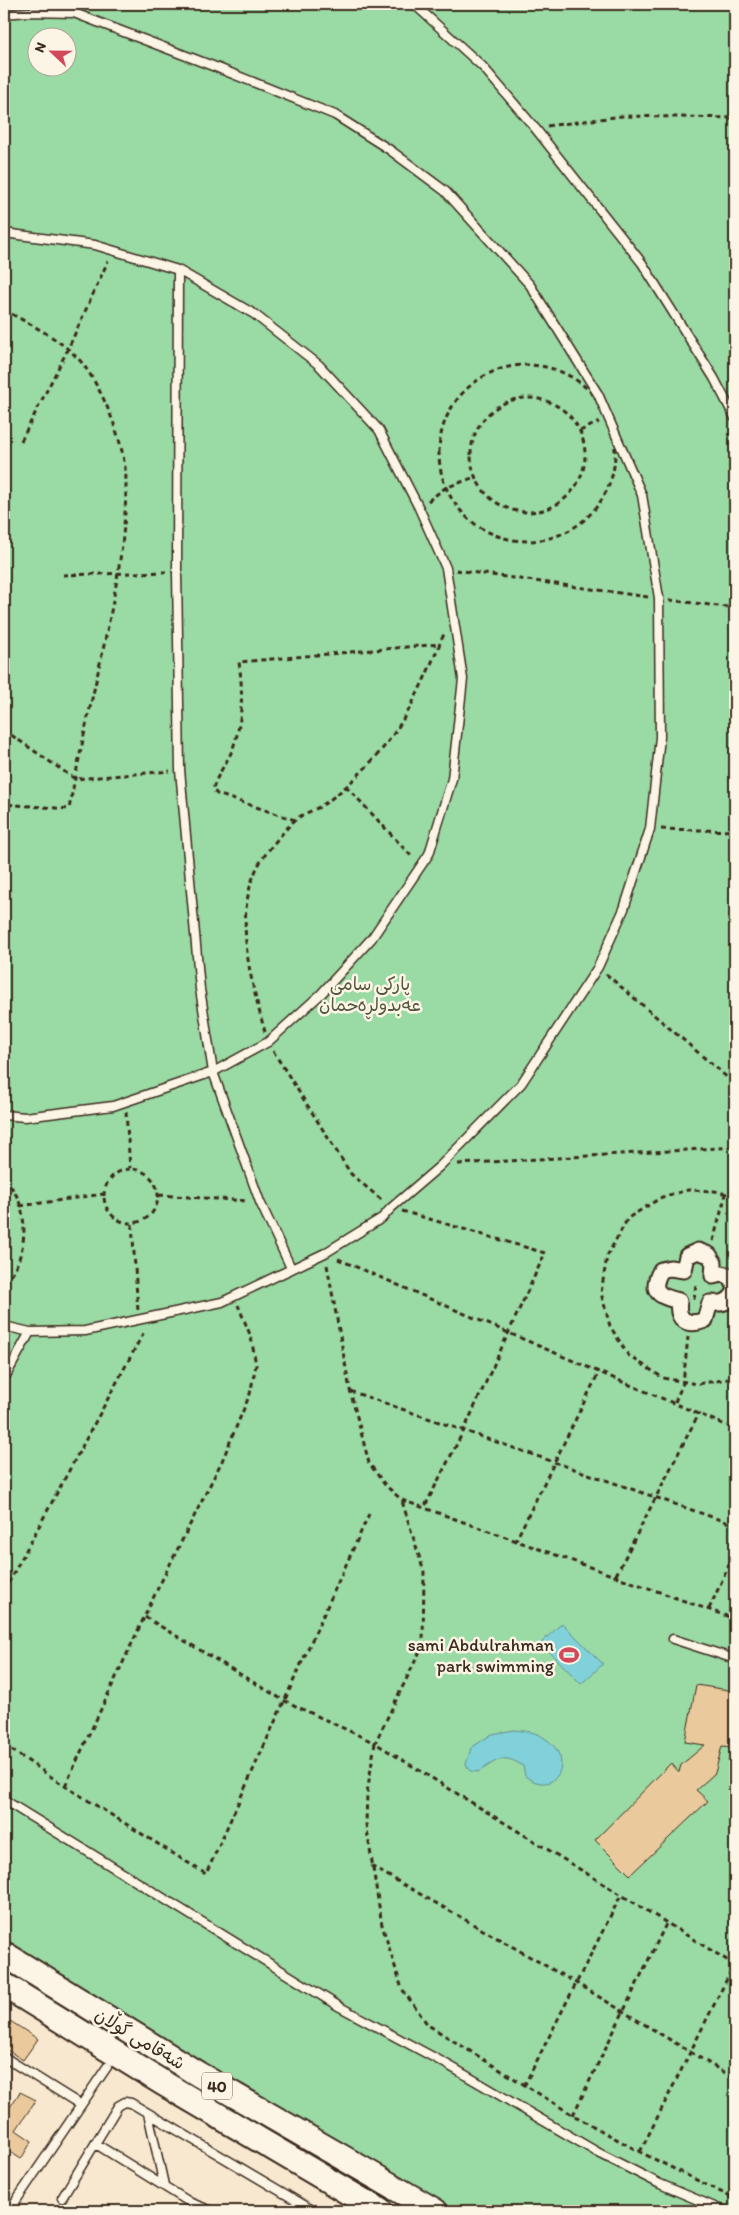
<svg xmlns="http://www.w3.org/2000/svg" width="739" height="2215" font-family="Itim,'Playpen Sans Arabic',sans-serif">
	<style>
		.green { fill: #9adaa4; stroke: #6a8261; fill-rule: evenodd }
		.water { fill: #80d1d9; stroke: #648e8e }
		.building { fill: #eaca9c; stroke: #3b2a1e }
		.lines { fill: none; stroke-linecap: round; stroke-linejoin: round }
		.lane-casing { stroke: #3b2a1e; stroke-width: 11 }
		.street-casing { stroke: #3b2a1e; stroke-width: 19 }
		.primary-casing { stroke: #3b2a1e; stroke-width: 28 }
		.path { stroke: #3b2a1e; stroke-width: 3; stroke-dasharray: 5 4; stroke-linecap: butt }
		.lane { stroke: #fcf5e5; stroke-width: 8 }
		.street { stroke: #fcf5e5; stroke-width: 15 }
		.primary { stroke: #fcf5e5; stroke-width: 24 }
		.labels { text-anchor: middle; stroke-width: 5; stroke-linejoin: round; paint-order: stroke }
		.shield { fill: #fcf5e5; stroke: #75675a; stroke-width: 1 }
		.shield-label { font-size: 16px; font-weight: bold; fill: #3b2a1e }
		.park-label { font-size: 18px; fill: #535640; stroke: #fcf5e5 }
		.poi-label { font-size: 18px; fill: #3b2a1e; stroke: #fcf5e5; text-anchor: end }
		.street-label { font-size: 18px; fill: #3b2a1e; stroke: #fcf5e5 }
	</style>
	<rect width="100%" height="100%" fill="#f7e8cf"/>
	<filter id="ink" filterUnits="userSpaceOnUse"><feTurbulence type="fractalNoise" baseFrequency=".02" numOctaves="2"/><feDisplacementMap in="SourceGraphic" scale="10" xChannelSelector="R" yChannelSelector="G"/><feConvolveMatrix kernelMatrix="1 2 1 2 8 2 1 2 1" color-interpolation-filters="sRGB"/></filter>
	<g filter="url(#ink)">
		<path class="green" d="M4 4H735V2211H436L4 1943ZM38 38H68V68H38Z"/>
		<path class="water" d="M562 1623 603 1664 581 1684 541 1643Z
			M514 1730C521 1731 531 1731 537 1734 580 1753 558 1801 525 1776L523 1766C502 1752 497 1761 478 1772L470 1771 466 1764 471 1748 492 1734Z"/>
		<path class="building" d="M696 1685 735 1691V1747L722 1746 715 1773 696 1790 708 1801 630 1875 595 1840 671 1763 679 1772 681 1765 705 1745 685 1742Z
			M4 2017 38 2039 23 2060 4 2048Z
			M20 2092 36 2100 16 2130 32 2141 21 2159 4 2148V2116Z"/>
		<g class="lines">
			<defs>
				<path id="lane" d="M414 4 483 67 535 128 642 263 714 378 735 418
					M4 14 28 12 74 13 218 68 335 115 390 150 445 191 530 285 598 394 642 495 659 598 660 737 650 829 624 909 598 967 521 1084 440 1166 391 1208 382 1218 325 1253 222 1302 85 1331 30 1332 4 1326
					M4 233 95 245 178 270 254 314 319 365 379 430 419 508 446 568 463 679 452 779 429 854 372 938 321 994 268 1042 213 1072 113 1106 25 1117 4 1115
					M178 270 177 572 180 770 200 989 213 1072 260 1202 291 1268
					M4 1379 30 1332
					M673 1639 735 1659
					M4 1800 340 2007 448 2065 597 2152 660 2184 724 2211
					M4 2057 81 2105
					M148 2113 164 2185
					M96 2144 191 2203 212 2211
					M62 2198 118 2106 125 2102 131 2103 314 2211
					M9 2211 107 2067"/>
				<path id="street" d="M735 1286 730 1276 722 1274 713 1276 714 1263 709 1255 698 1251 687 1256 684 1270 670 1268 661 1270C649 1292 659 1296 679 1301 676 1320 687 1327 705 1320L710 1303C722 1304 729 1303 735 1292"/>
				<path id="primary" d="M4 1954 198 2074 435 2211
					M4 1985 163 2083 380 2211"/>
			</defs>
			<use href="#lane" class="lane-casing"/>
			<use href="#street" class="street-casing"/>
			<use href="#primary" class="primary-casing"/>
			<path class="path" d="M547 126 622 116 735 118
				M4 310C30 324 63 340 82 363 104 391 126 446 126 482 126 539 115 594 103 650 91 703 79 756 69 809L4 804
				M439 453a88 88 0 1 1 176 0a88 88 0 1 1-176 0Z
				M471 455a57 57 0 1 1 114 0a57 57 0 1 1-114 0Z
				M580 431 599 422
				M21 441 68 349 108 261
				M428 501 445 488 475 477
				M456 570 648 597
				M63 575 166 572
				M669 600 735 608
				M4 730 75 779 170 771
				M346 786 413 858
				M295 820 217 794 213 790C216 775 228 762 233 748 243 720 243 691 239 662L440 644
				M661 829 735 831
				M606 974 735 1084
				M265 1032C251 981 233 919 257 868 263 855 284 831 294 821 301 814 313 811 321 806 338 795 355 779 369 764 406 725 423 683 444 634
				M273 1051 351 1174 384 1202
				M126 1112 130 1168
				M458 1164 735 1147
				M104 1196a27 27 0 1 1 54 0a27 27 0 1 1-54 0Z
				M4 1179C32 1204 29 1258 4 1284
				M159 1195 248 1201
				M735 1196 715 1191 688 1190 662 1197 628 1218 607 1256 601 1293 610 1326 628 1355 663 1378 697 1384 735 1378
				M20 1206 104 1194
				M402 1211 545 1253 464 1430 424 1508
				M132 1224 138 1311
				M713 1241 726 1194 735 1188
				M338 1259 599 1372 735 1429
				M327 1265 350 1390 369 1463 385 1485 402 1500 735 1619
				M694 1299 696 1284
				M350 1391 735 1525
				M675 1402 683 1383 688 1337
				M515 1542 599 1372
				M616 1575 699 1413
				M4 1591 145 1330
				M709 1609 735 1552
				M145 1617 283 1700 375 1743 423 1645 424 1572 402 1501
				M4 1745 65 1786 206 1874 369 1514
				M65 1786 156 1592 222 1461 250 1394 256 1365 251 1337 238 1305
				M371 1866 576 1983 735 2079
				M735 1965 375 1743 367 1793 366 1824 382 1925 402 1989 428 2025 573 2115 640 2152 735 2199
				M524 2086 621 1895
				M573 2115 666 1924
				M640 2152 734 1965"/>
			<use href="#lane" class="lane"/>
			<use href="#street" class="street"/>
			<use href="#primary" class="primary"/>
		</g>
	</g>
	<defs>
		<symbol id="stadium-bare" viewBox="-9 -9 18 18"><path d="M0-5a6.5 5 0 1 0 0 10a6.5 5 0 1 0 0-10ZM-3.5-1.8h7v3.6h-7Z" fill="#d1495b" stroke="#fcf5e5" stroke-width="2.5" paint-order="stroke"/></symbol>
	</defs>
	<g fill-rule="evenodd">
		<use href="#stadium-bare" x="555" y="1641" width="28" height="28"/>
	</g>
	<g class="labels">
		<rect class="shield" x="202" y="2072.5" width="30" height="27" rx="4"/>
		<g class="shield-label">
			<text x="217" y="2092">40</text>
		</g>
		<g class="park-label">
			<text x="370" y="990">پارکی سامی<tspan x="370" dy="21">عەبدولڕەحمان</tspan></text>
		</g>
		<g class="poi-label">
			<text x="554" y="1651">sami Abdulrahman<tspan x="554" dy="21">park swimming</tspan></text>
		</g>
		<g class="street-label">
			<text transform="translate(140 2039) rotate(31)" y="6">شەقامی گوڵان</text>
		</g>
	</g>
	<rect width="739" height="2215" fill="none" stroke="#fcf5e5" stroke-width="20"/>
	<rect x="10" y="10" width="719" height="2195" fill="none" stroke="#3b2a1e" stroke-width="2" filter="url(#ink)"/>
	<g transform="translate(52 52) rotate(292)"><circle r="24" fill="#fcf5e5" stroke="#afa495"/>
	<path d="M0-4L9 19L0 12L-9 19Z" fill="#d1495b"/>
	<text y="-8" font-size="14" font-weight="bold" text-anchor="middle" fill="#3b2a1e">N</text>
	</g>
</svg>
